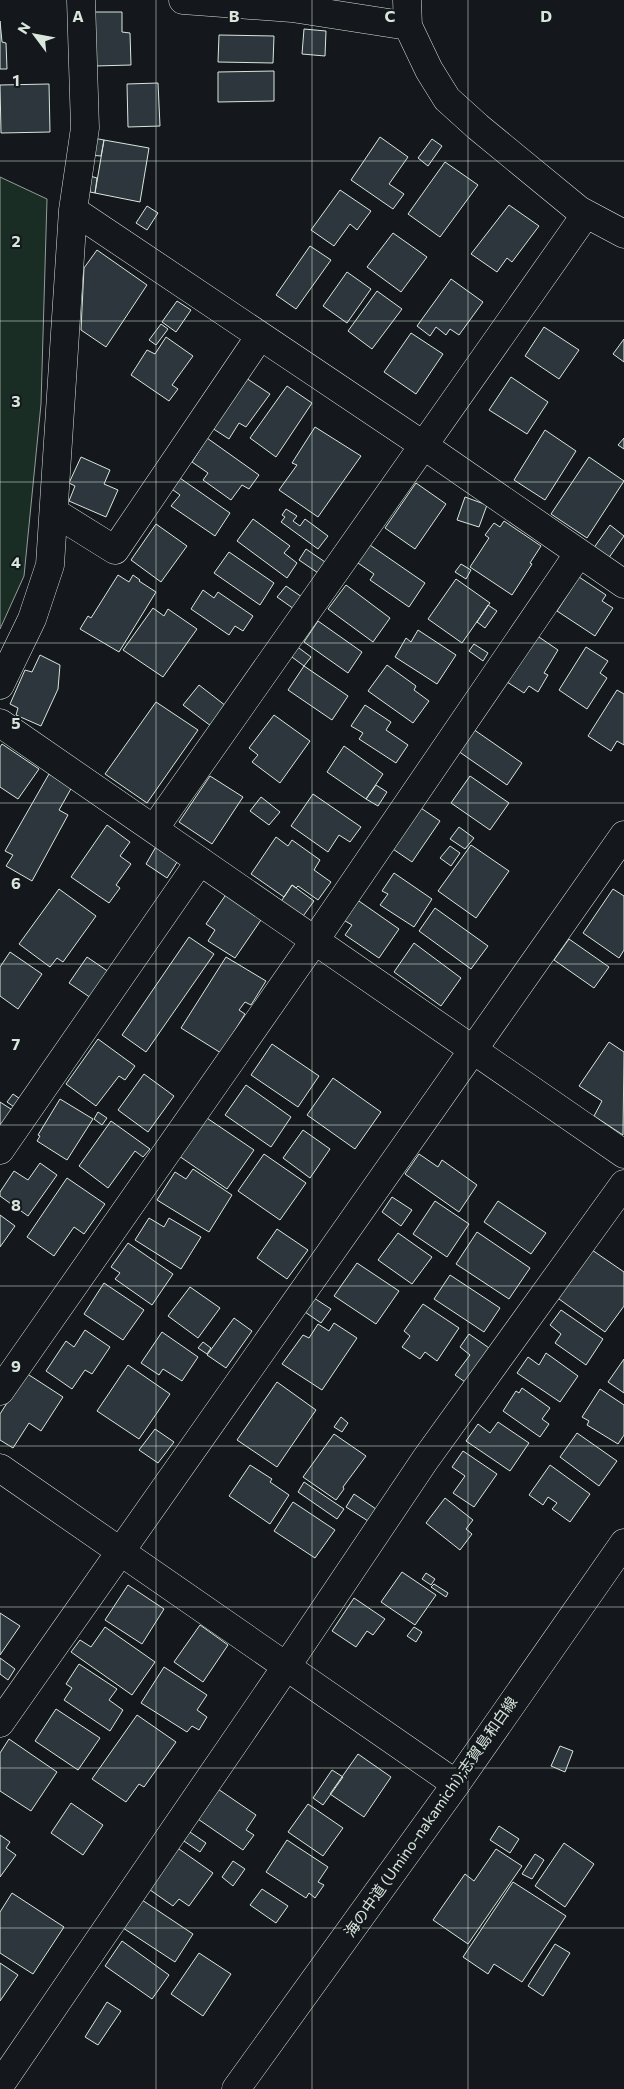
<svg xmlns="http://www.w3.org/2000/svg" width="624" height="2089" font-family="Commissioner,'Noto Sans JP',sans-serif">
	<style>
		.grass { fill: #1a2d24; stroke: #939e99 }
		.building { fill: #2c363c; stroke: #d8e6dc }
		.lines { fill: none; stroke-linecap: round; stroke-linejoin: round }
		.minor-casing { stroke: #d8e6dc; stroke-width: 29 }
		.primary-casing { stroke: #d8e6dc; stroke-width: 29 }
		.minor { stroke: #14181c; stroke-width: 28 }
		.primary { stroke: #14181c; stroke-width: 28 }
		.grid { fill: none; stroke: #d8e6dc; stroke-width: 1; stroke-opacity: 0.55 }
		.labels { text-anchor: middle; stroke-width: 4; stroke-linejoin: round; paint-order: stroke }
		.street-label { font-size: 15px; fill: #d8e6dc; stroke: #14181c }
		.grid-label { font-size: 16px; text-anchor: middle; font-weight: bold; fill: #d8e6dc; stroke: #14181c; stroke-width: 4; stroke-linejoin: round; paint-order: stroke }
	</style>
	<rect width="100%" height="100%" fill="#14181c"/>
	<path class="grass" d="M0 177 47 199 41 404 24 576 0 629Z"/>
	<path class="building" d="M95 12H122V32L130 33 131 65 95 66Z
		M0 21 2 42 6 43 7 69H0Z
		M304 29 326 31 325 56 302 54Z
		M219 35 274 36 273 63 218 62Z
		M274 71V101L218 102V72Z
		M158 83 160 126 128 127 127 84Z
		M49 84 50 132 1 133 0 85Z
		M88 137 104 140 101 156 89 155Z
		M380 137 408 157 389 184 404 194 393 209 351 180Z
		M432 139 442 146 428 166 418 158Z
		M104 140 149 148 140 202 95 193Z
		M445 162 478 185 440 237 408 214Z
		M90 176 97 178 95 193 90 192Z
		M340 190 371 211 357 230 350 224 334 246 311 230Z
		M509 205 539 226 512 262 507 258 497 272 471 254Z
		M147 206 158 213 147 230 136 223Z
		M393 233 427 257 401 292 367 267Z
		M310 246 331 260 296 309 276 295Z
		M97 250 147 285 106 347 81 330 84 268Z
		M347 272 371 289 347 323 323 306Z
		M451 279 483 302 459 335 450 329 446 335 436 327 430 336 417 326Z
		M377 291 402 309 372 349 348 331Z
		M177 301 191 310 176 332 162 322Z
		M161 324 168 329 156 345 149 340Z
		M544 327 579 350 559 379 525 356Z
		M411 333 443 354 416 394 384 372Z
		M166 337 193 356 172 385 178 389 169 401 131 375 147 350 155 354Z
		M624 339V362L613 354Z
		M511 377 548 402 527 434 489 410Z
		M246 378 270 394 246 427 239 423 229 439 212 428Z
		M287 386 312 403 276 457 250 438Z
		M315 427 361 456 318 517 279 490 297 465 292 463Z
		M545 430 576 451 545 500 514 480Z
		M207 438 259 475 249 489 242 485 231 500 203 480 208 473 192 462Z
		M624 438V449L618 445Z
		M81 457 110 470 104 484 118 490 106 517 69 501 75 486 69 483Z
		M589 457 624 481 587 538 551 514Z
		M177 476 230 513 215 536 171 506 180 495 169 487Z
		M416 483 446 504 415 549 385 528Z
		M465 497 487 505 479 527 457 520Z
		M286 509 297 516 293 521 300 526 305 519 328 536 318 549 281 522 285 517 282 515Z
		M253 519 290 546 284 553 297 563 287 578 237 541Z
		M504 521 541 546 530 563 532 564 512 595 470 567 489 538 485 535 494 523 500 527Z
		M156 524 187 546 161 582 131 560Z
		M610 525 624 536 608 559 593 549Z
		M367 543 425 583 409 607 370 580 374 574 355 561Z
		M306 549 328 564 321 575 299 560Z
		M229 552 274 583 260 605 214 573Z
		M461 564 471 570 466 579 455 572Z
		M118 575 129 582 133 575 140 580 139 581 156 592 119 652 80 629 88 616 91 618Z
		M579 577 606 595 602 601 613 608 595 636 557 611Z
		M456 579 490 603 462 643 428 619Z
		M346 585 390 618 373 642 328 609Z
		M286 586 302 597 294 609 277 597Z
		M203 590 214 598 218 592 253 616 243 631 235 626 229 635 191 609Z
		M488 605 497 611 485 628 477 622Z
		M153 608 164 616 168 609 197 629 163 677 123 650Z
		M318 621 362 652 348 673 304 642Z
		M418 630 456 655 437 684 395 657 406 638 411 642Z
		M536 635 558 650 544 673 548 675 538 692 529 686 524 693 507 682Z
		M474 644 488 653 483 661 469 651Z
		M295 645 311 657 304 666 288 654Z
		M586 647 608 661 600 673 607 678 587 709 559 690Z
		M40 655 60 665 58 689 41 726 16 715 18 708 10 704 25 670 32 672Z
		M387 665 416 686 414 690 429 701 413 723 368 691Z
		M304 666 348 696 332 720 288 690Z
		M199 685 226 706 211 726 183 705Z
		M617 690 624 694V745L617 741 611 751 588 736Z
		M156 702 198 730 147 803 105 774Z
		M365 705 391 722 386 730 408 745 396 763 359 739 363 733 351 726Z
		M274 715 310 741 280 783 252 762 258 755 249 748Z
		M473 729 522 763 507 785 458 751Z
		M2 744 39 769 18 799 0 787V747Z
		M344 746 383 774 366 799 327 772Z
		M49 774 72 787 59 810 68 815 32 881 6 866 13 855 5 851Z
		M210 776 243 797 212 844 179 822Z
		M470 776 509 803 490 830 451 803Z
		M376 785 387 792 378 806 366 799Z
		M313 794 361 827 350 842 339 835 328 852 291 826Z
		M261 797 280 812 269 825 250 811Z
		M415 804 440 821 412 862 387 845Z
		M107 825 130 842 120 856 131 864 116 885 120 888 109 903 71 877Z
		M459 827 474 838 465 849 450 839Z
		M276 837 288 846 292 840 320 860 314 870 331 882 318 900 298 886 296 888 292 885 284 897 251 874Z
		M157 845 179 859 167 878 146 864Z
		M471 845 509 871 476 918 438 891Z
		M450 846 460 853 451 866 440 858Z
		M394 873 432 899 414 927 380 905 388 894 382 891Z
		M292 885 314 901 301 919 280 903Z
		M59 889 96 916 63 962 57 958 50 967 19 944Z
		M613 889 624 896V950L619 958 583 933Z
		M227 893 263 917 235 958 208 941 215 930 206 924Z
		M356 899 399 929 379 958 345 935 352 925 342 919Z
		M435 908 488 946 471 969 419 931Z
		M189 937 214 954 146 1052 122 1035Z
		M569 939 609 967 594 988 554 960Z
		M414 943 461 978 441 1006 394 972Z
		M10 952 42 974 18 1009 0 996V967Z
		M87 957 109 972 91 998 69 983Z
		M226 957 266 981 251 1005 245 1002 239 1010 245 1014 221 1053 181 1028Z
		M98 1039 135 1066 125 1080 119 1076 96 1106 66 1084Z
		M609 1042 624 1052 623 1135 594 1116 602 1101 579 1086Z
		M272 1044 319 1076 298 1107 251 1075Z
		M144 1074 174 1096 148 1132 118 1110Z
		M333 1078 381 1112 355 1149 307 1115Z
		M246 1085 291 1117 271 1147 225 1115Z
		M13 1094 23 1101 17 1109 7 1102Z
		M60 1099 93 1119 67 1160 37 1141 40 1136 38 1135Z
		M0 1102 14 1111 0 1132Z
		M98 1112 107 1118 102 1125 94 1119Z
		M201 1114 254 1150 227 1189 179 1156Z
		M111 1121 150 1149 143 1157 135 1151 108 1188 79 1166Z
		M303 1130 330 1149 310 1178 283 1158Z
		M264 1154 306 1183 280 1220 238 1191Z
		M419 1154 438 1167 442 1160 477 1185 459 1212 405 1174Z
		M40 1163 57 1175 28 1216 0 1196V1192L14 1171 28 1180Z
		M193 1169 232 1195 209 1232 157 1200 175 1172 186 1179Z
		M67 1178 105 1204 84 1234 74 1227 54 1256 27 1237Z
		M392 1197 412 1210 401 1226 382 1212Z
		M435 1201 469 1224 447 1257 413 1234Z
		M498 1201 546 1233 531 1254 484 1222Z
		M0 1215 15 1226 0 1247Z
		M149 1218 164 1227 169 1218 201 1237 181 1269 135 1240Z
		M277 1229 308 1250 287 1279 257 1258Z
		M477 1232 530 1268 509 1299 456 1264Z
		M398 1233 432 1257 412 1284 378 1260Z
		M128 1243 173 1274 152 1305 115 1279 120 1273 111 1267Z
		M592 1250 624 1272V1306L605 1332 552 1294Z
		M357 1263 399 1291 376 1324 334 1296Z
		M450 1275 500 1308 484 1332 434 1299Z
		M104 1283 144 1310 123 1340 84 1314Z
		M190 1287 220 1308 198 1338 168 1316Z
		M314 1298 331 1309 321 1323 305 1312Z
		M423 1304 459 1328 437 1361 425 1352 420 1359 402 1347 410 1336 404 1331Z
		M561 1310 603 1339 586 1365 555 1343 561 1334 550 1325Z
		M234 1318 252 1331 226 1368 207 1355Z
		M334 1323 357 1338 322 1390 282 1364 303 1335 309 1338 318 1324 329 1331Z
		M85 1330 110 1347 92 1374 85 1370 72 1389 46 1371 66 1341 74 1347Z
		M162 1332 198 1357 182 1381 163 1369 159 1375 141 1363Z
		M469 1334 492 1350 468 1384 455 1375 470 1355 460 1347Z
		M203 1342 211 1348 207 1354 198 1348Z
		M546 1353 578 1376 560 1402 517 1373 528 1357 539 1365Z
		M624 1359V1393L608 1382Z
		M128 1365 170 1394 139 1439 97 1411Z
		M26 1373 63 1397 41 1431 29 1423 13 1448 0 1440V1414Z
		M277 1382 316 1410 277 1467 237 1440Z
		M522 1388 550 1408 542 1419 549 1424 540 1437 503 1411 516 1391 519 1393Z
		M600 1389 624 1405V1435L618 1444 587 1425 589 1421 582 1417Z
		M341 1417 348 1423 342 1432 334 1427Z
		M498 1422 529 1443 510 1471 466 1441 478 1424 490 1433Z
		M155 1429 174 1442 158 1463 139 1450Z
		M577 1433 617 1461 599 1486 560 1457Z
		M334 1434 366 1456 343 1487 344 1489 336 1500 303 1477Z
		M463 1451 497 1474 474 1507 453 1493 465 1476 452 1467Z
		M250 1465 272 1479 270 1482 289 1495 270 1524 229 1496Z
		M550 1465 590 1494 570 1522 552 1509 557 1503 548 1497 543 1505 529 1495Z
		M304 1482 344 1509 337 1519 298 1492Z
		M354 1494 376 1509 368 1521 346 1507Z
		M445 1498 473 1520 466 1529 472 1534 460 1550 426 1523Z
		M293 1502 335 1530 315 1558 274 1531Z
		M402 1572 436 1595 415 1625 381 1602Z
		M426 1573 435 1579 431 1585 422 1579Z
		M434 1584 448 1593 446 1597 431 1587Z
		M128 1585 164 1609 142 1644 105 1620Z
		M354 1598 385 1619 373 1635 367 1631 356 1647 332 1631Z
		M0 1613 20 1626 0 1655Z
		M200 1625 228 1645 203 1682 174 1662Z
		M105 1627 155 1662 132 1695 71 1652 80 1640 91 1647Z
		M414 1627 422 1632 416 1642 407 1636Z
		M0 1658 15 1669 8 1680 0 1674Z
		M79 1664 117 1689 109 1700 123 1710 110 1731 64 1700 72 1688 66 1684Z
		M164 1667 207 1695 197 1710 207 1717 199 1730 192 1726 187 1732 141 1703Z
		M56 1709 100 1738 78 1770 35 1741Z
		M137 1715 176 1742 144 1787 139 1784 126 1802 92 1779Z
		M9 1739 57 1772 31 1811 0 1791V1753Z
		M560 1746 573 1751 565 1772 551 1766Z
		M358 1754 391 1777 364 1817 330 1794Z
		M332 1770 343 1777 323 1805 313 1798Z
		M215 1787 256 1815 246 1830 254 1835 243 1850 195 1817Z
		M71 1803 103 1825 83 1855 51 1833Z
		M308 1804 343 1828 323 1856 288 1832Z
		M499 1826 519 1839 510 1853 490 1840Z
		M184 1828 206 1843 200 1852 178 1837Z
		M0 1835 10 1842 6 1848 16 1855 0 1877Z
		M287 1840 328 1867 318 1882 324 1885 315 1898 309 1893 306 1898 266 1872Z
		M564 1843 594 1864 565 1907 535 1886Z
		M172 1844 213 1873 189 1906 179 1899 173 1906 143 1885Z
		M496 1849 522 1866 468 1944 433 1920 465 1874 474 1881Z
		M535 1854 544 1860 532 1879 522 1874Z
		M233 1861 245 1869 233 1886 222 1877Z
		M513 1882 566 1916 522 1982 494 1964 488 1974 463 1957Z
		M262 1889 288 1906 276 1923 250 1905Z
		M12 1893 64 1927 33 1974 0 1953V1912Z
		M139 1898 193 1934 175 1962 120 1926Z
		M122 1941 169 1975 152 1999 105 1966Z
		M555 1944 570 1953 543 1996 528 1986Z
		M199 1953 231 1974 203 2016 171 1994Z
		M0 1963 18 1975 0 2001Z
		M107 2002 121 2011 98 2045 85 2037Z"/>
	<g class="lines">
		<defs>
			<path id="minor" d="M183 0 292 8 408 26
				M407 0 408 26 429 70 447 99 478 127 579 210 624 234
				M73 210 423 445 624 584
				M54 512 115 550 260 336
				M0 685 32 619 50 565 73 210 85 128 81 0
				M0 723 624 1154
				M154 829 586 214
				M0 1150 200 861
				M0 1391 315 940 579 553
				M0 1468 456 1784
				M0 1723 624 835
				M0 2085 286 1667 425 1460 624 1184"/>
			<path id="primary" d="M236 2089 456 1784 624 1543"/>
		</defs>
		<use href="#minor" class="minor-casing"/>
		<use href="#primary" class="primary-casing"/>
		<use href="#minor" class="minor"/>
		<use href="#primary" class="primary"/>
	</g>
	<path class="grid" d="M156 0V2089M312 0V2089M468 0V2089M0 161H624M0 321H624M0 482H624M0 643H624M0 803H624M0 964H624M0 1125H624M0 1286H624M0 1446H624M0 1607H624M0 1768H624M0 1928H624"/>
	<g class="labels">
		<g class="street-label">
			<text transform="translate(431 1817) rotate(-55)" y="5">海の中道 (Umino-nakamichi);志賀島和白線</text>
		</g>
	</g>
	<g class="grid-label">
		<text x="78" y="22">A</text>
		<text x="234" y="22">B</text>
		<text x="390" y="22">C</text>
		<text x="546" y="22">D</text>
		<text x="16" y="86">1</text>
		<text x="16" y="247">2</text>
		<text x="16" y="407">3</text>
		<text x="16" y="568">4</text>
		<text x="16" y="729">5</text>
		<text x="16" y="889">6</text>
		<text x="16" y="1050">7</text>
		<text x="16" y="1211">8</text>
		<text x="16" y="1372">9</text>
	</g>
	<g transform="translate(35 35) rotate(302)" stroke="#14181c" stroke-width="4" paint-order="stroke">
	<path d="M0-4L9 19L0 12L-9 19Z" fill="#d8e6dc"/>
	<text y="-8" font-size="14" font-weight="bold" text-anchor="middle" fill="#d8e6dc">N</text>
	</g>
</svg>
